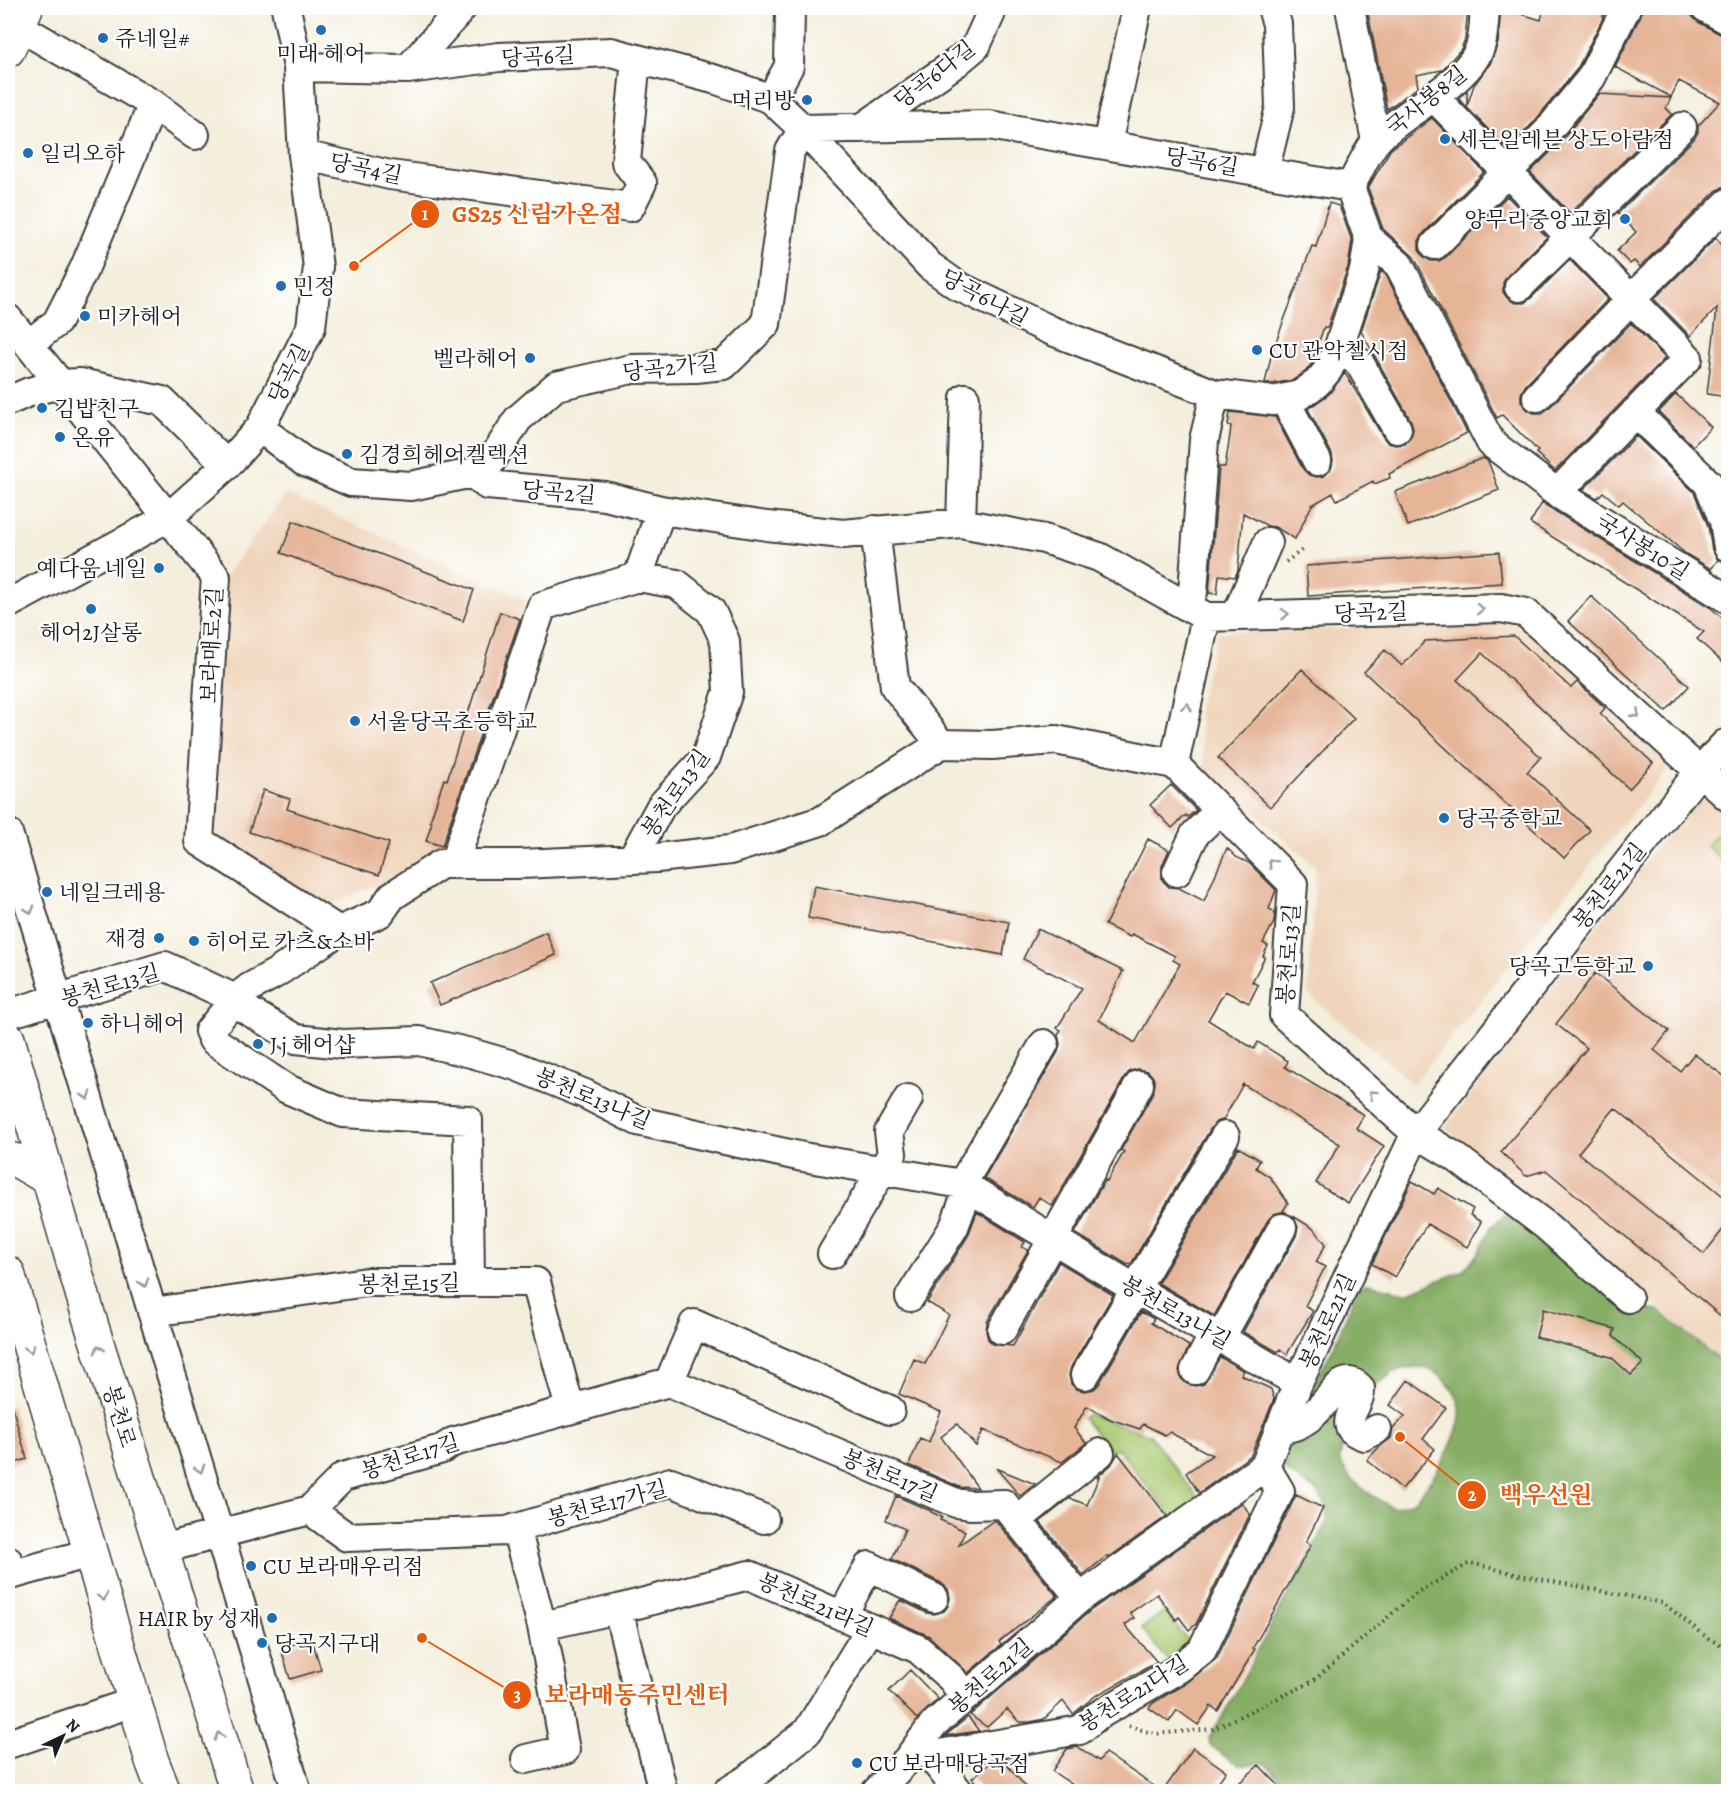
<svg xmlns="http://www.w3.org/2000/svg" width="1736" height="1799" font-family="Alegreya,'Noto Serif KR',serif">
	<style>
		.built { fill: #f0d5bc }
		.green { fill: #aaca73; stroke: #637348; stroke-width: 1.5 }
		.forest { fill: #87ae65; stroke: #526540; stroke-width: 1.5 }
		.building { fill: #e6b598 }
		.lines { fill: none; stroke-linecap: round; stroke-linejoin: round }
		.minor-casing { stroke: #3c3c39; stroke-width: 32 }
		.major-casing { stroke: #3c3c39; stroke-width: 36 }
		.path { stroke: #3c3c39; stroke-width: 4; stroke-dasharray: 1.5 4.5; stroke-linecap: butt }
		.minor { stroke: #fff; stroke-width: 28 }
		.major { stroke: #fff; stroke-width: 33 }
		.oneway { stroke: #999 }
		.poi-dot { fill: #1f6fb2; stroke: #fff; stroke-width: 2 }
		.labels { text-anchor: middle; stroke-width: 4.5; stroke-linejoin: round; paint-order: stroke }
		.poi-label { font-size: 22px; fill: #1c1c1c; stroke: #fff; text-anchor: start }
		.street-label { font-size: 22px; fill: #1c1c1c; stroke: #fff }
		.leader { fill: none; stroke: #e8590c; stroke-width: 2 }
		.callout-dot { fill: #e8590c; stroke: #fff; stroke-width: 2 }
		.mark-label { font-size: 18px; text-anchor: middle; font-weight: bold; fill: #fff }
		.callout-label { font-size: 24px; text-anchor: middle; font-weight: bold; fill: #e8590c; stroke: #fff; stroke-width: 4.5; stroke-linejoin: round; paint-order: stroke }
	</style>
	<rect width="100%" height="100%" fill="#fff"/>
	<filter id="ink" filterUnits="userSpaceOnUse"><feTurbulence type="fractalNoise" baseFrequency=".0167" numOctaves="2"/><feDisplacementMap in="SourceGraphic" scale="12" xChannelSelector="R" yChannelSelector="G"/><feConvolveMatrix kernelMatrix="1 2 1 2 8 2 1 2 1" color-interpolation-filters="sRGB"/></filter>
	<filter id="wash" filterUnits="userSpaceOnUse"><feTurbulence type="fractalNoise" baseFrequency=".008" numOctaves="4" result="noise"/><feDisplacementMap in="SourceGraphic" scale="24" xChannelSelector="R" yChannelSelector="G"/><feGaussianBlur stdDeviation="1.35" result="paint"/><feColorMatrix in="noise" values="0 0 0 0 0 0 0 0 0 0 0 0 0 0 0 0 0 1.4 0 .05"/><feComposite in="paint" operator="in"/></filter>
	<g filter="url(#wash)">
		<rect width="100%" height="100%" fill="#f4eedc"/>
		<path class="built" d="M286 494 537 605 454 850 327 906 207 838 220 583Z
			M1504 616 1527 623 1675 760 1413 1084 1307 993 1316 867 1205 770 1198 706 1217 632 1338 629Z
			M1704 784 1728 804V1366L1445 1128Z"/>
		<path class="green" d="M1728 822V866L1706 846Z
			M1088 1414 1150 1435 1199 1499 1173 1519 1118 1448 1111 1453 1083 1418Z
			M1165 1611 1192 1646 1170 1664 1142 1628Z"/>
		<path class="forest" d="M1515 1212 1525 1217 1631 1307 1659 1311 1728 1367V1791H1294L1264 1763C1256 1761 1251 1765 1244 1765 1232 1764 1220 1752 1210 1745L1209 1738 1225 1712 1327 1521 1326 1505 1316 1491 1285 1470 1281 1461 1283 1442 1291 1432 1317 1417 1343 1388H1350L1354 1392 1355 1399 1344 1422 1347 1433 1339 1459C1351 1485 1370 1494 1393 1508 1399 1506 1409 1505 1414 1500 1432 1484 1457 1440 1460 1416 1463 1398 1444 1375 1428 1369 1420 1366 1404 1368 1396 1371 1388 1375 1382 1384 1372 1385 1364 1386 1355 1379 1346 1377L1339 1381 1311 1408H1306L1303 1404 1331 1352 1359 1287 1368 1283 1406 1293 1463 1271 1479 1252 1491 1227 1506 1214Z"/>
		<g id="blocks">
			<path class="building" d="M1367 8H1468L1465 39 1461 49 1442 70 1416 75 1418 87 1387 109Z
				M1501 8 1541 20 1544 8H1605L1602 20 1577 69 1534 122 1507 149 1458 98 1467 91V106L1474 85 1490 64 1498 43Z
				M1642 8H1690L1692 16 1698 22 1720 34 1728 36V184L1716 191 1640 267 1634 261 1630 264 1617 251 1636 232 1618 213 1694 139 1698 132V126L1720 102 1679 81 1671 97 1615 67 1641 15Z
				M1599 94 1671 98 1666 108 1672 114 1570 213 1530 172 1559 144Z
				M1432 118 1484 172 1423 234 1419 241V249L1423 256 1431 261H1439L1446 257 1507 196 1547 237 1507 276 1503 283V292L1507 298 1515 303H1524L1530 299 1570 260 1608 299 1525 386 1521 394V401L1525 408 1534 413H1542L1549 408 1631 323 1665 358 1555 471 1536 453 1538 451 1502 415 1497 418 1414 257 1383 229 1368 188 1390 150Z
				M1329 203 1339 206 1352 241 1348 267 1327 328 1324 327 1312 361 1313 362 1306 371 1293 380 1272 384 1265 383 1272 352 1312 246 1316 247Z
				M1716 238 1728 251V296L1722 303 1728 304V397L1707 394 1717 308 1690 336 1654 299Z
				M1381 271 1386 275 1467 433 1389 474 1390 478 1374 484 1373 481 1337 500 1333 493 1312 505 1295 539 1275 527 1268 526 1243 513 1238 570 1235 577 1219 575 1217 594 1209 593 1219 467H1225L1230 435 1231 426 1228 425 1230 412 1275 417 1303 469 1309 475 1317 477 1324 476 1331 469 1333 461 1332 454 1308 409 1329 394 1345 373 1383 437 1388 443 1396 445 1405 444 1411 437 1413 429 1411 421 1361 331Z
				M1676 394 1711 427 1693 446 1659 412Z
				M1636 436 1694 492 1708 526 1712 550 1718 560 1711 569 1686 554 1623 501 1619 505 1603 492 1597 498 1583 490Z
				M1483 458 1488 461 1499 490 1408 526 1395 492Z
				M1542 503 1711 608 1728 623V667L1697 639 1704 632 1530 523Z
				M293 521 474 590 463 621 281 553Z
				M1499 552 1502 583 1308 596 1306 566Z
				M1591 596 1689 686 1666 711 1568 621Z
				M500 612 520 619 442 846 426 841 432 822 430 821 444 779 447 780Z
				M1514 636 1571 688 1577 682 1605 708 1600 714 1653 763 1629 789 1482 653 1457 680 1541 757 1527 772 1590 830 1564 858 1364 672 1385 650 1402 666 1425 641Z
				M1302 669 1354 718 1270 807 1218 758Z
				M1171 785 1196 810 1188 817 1186 815 1172 828 1150 805Z
				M263 790 290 799 287 809 389 843 379 875 249 832Z
				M1148 839 1169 850 1162 866V880L1169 887 1179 888 1204 901 1227 848 1236 857 1249 863 1276 890 1269 909 1275 912 1274 922 1263 943 1268 946 1263 956 1265 957 1252 982 1258 985 1249 1003 1225 991 1208 1020 1254 1049 1258 1042 1288 1061 1285 1067 1364 1115 1356 1128 1384 1146 1348 1203 1316 1183 1340 1144 1243 1084 1223 1120 1216 1122 1211 1128 1131 1264 1128 1265 1075 1233 1105 1180 1107 1181 1124 1152 1121 1150 1153 1093 1155 1084 1153 1077 1148 1071 1138 1069 1130 1071 1125 1077 1052 1206 1039 1197 1033 1207 984 1178 1058 1052 1060 1044 1058 1035 1061 1030 1057 1028 1082 988 1023 959 1038 929 1123 971 1099 1020 1135 1043 1180 964 1173 960 1175 956 1132 934 1130 937 1105 925Z
				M814 886 1009 922 1003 955 808 918Z
				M546 932 556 955 440 1005 430 983Z
				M1595 973 1669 1031 1654 1050 1680 1071 1694 1054 1728 1079V1200L1615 1108 1578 1153 1704 1254 1728 1223V1322L1546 1170 1526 1176 1501 1152 1587 1048 1556 1024Z
				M1238 1147 1260 1160 1256 1168 1270 1177 1288 1203 1283 1211 1287 1213 1281 1212 1274 1214 1268 1220 1214 1316 1158 1283Z
				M1412 1181 1434 1194 1438 1188 1473 1209 1470 1215 1481 1222 1467 1247 1427 1224 1395 1277 1372 1264Z
				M977 1212 1025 1242 1022 1247 1028 1250 987 1322 986 1332 988 1339 993 1344 1013 1346 1059 1262 1113 1295 1071 1367 1069 1375 1071 1384 1076 1389 1085 1391 1094 1389 1099 1384 1141 1312 1154 1319 1151 1323 1189 1346 1179 1370 1181 1378 1187 1384 1196 1386 1204 1384 1220 1357 1244 1371 1241 1375 1271 1389 1274 1399 1251 1455 1199 1493 1186 1473 1212 1455 1169 1432 1165 1435 1143 1424 1140 1429 1110 1419 1087 1406 1074 1428 1086 1443 1062 1462 983 1430 976 1446 957 1424 941 1437 978 1488 960 1487 909 1465 920 1438 929 1442 941 1412 899 1394 914 1359 925 1364 949 1315 927 1302 968 1236Z
				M1293 1216 1314 1229 1326 1244 1316 1262 1325 1267 1305 1306 1313 1311 1287 1354 1280 1349 1278 1352 1243 1332 1296 1236 1298 1227Z
				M1543 1309 1615 1329 1613 1336 1643 1363 1631 1375 1611 1357 1536 1337Z
				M1408 1380 1446 1408 1423 1439 1435 1449 1402 1489 1367 1460 1379 1447 1391 1438 1393 1429 1405 1416 1390 1405Z
				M12 1406 27 1459 8 1465V1407Z
				M1118 1453 1167 1516 1108 1558 1107 1556 1083 1575 1040 1522 1070 1498 1087 1505 1099 1477H1097L1111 1465Z
				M996 1468 1035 1484 1020 1496Z
				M1296 1495 1323 1508 1306 1542 1311 1545 1253 1648 1255 1649 1218 1711 1211 1706 1198 1725 1177 1710 1169 1722 1149 1708 1153 1703 1188 1682 1217 1658Z
				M896 1496 931 1511V1512L942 1517 940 1520 965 1531 959 1545 993 1521H996L1057 1596 999 1642 1001 1645 968 1673 929 1636 889 1618 900 1600 927 1613 934 1614 944 1611 948 1606 950 1598 948 1589 941 1583 892 1559 905 1529 886 1520Z
				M1242 1503 1250 1514 1196 1624 1189 1630 1179 1617 1176 1620 1157 1594 1130 1613 1134 1618 1125 1625 1157 1662 1095 1696 1073 1714 1063 1701 1044 1719 1030 1722H1019L1007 1709 987 1727 970 1715 1090 1611Z
				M312 1639 321 1670 290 1679 281 1648Z
				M910 1670 938 1699 917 1719 889 1691Z
				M968 1717 979 1731 945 1736Z
				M1078 1747 1099 1761 1105 1753 1161 1791H1082L1052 1771 1067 1749Z
				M1193 1748 1226 1771 1212 1791H1163Z
				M1003 1760 1029 1791H983L972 1778 992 1762Z
				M1259 1765 1284 1791H1230Z"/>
		</g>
	</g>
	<g filter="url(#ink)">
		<use href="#blocks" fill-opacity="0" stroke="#3c3c39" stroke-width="1.5"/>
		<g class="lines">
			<defs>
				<path id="minor" d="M1350 8 1376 141
					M1706 8 1728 20
					M18 26 153 104 195 135
					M298 67 408 69 499 57 611 52 717 80 771 99 803 129 930 266 958 286 1050 330 1215 394 1273 401 1300 395 1317 383 1328 370 1338 349 1364 271 1369 239
					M408 69 462 8
					M1434 97 1688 358 1557 493
					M771 99 789 66 790 8
					M862 128 957 62 976 46 991 13V8
					M803 129 989 125 1350 187 1369 239 1399 265 1491 443 1557 493 1728 599
					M1107 144 1137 8
					M303 155 390 175 630 207 642 183 626 162 636 59
					M1264 172 1280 107 1277 24 1272 8
					M1350 187C1359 172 1366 152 1378 139 1403 112 1472 81 1481 44 1484 32 1484 19 1485 8
					M1435 245 1546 133 1591 78 1626 8
					M1519 287 1682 127
					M8 319 216 577 199 841 339 931
					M29 344 57 322 85 267 153 104
					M1338 349 1359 362 1397 429
					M1537 397 1630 300 1728 203
					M1285 398 1289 408 1317 461
					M8 401 29 392 60 384 80 383 162 401 227 465
					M1635 412 1708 483 1724 521 1728 547
					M260 428 303 461 351 482 411 486 472 473 487 485 605 496 661 510 767 526 843 534 961 523 1044 539 1099 557 1206 617 1501 608 1526 613 1728 797
					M472 473 490 463 518 419 556 386 632 369 696 368 724 365 766 324 790 151 803 129
					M961 523 965 398
					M875 530 895 687 941 744
					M638 577 661 510
					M8 604 169 517 227 465 260 428 311 327 318 267 303 155 298 67 286 8
					M1186 606 1193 592 1204 440 1215 394
					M1236 616 1268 542
					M1174 764 1206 617
					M8 833 297 1792
					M454 863 542 606 638 577 677 584 711 611 725 641 728 692 706 757 661 806 632 859
					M1177 872 1195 834 1220 810
					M8 1014 165 966 235 999 249 988 276 973 339 931 380 913 392 896 441 864H520L657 858 730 850 821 821 941 744 992 745 1056 740 1174 764 1293 884 1284 1015 1416 1133 1454 1156 1545 1225 1628 1298
					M832 1254 892 1154 889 1132 908 1099
					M470 1281 468 1120 343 1113 285 1088 213 1040 209 1031 235 999 245 1009 296 1039 342 1044 419 1041 471 1053 516 1066 585 1094 638 1121 803 1157 962 1184 1137 1290 1298 1383
					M910 1297 954 1227 964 1200 962 1184 1044 1044
					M152 1312 367 1282H536L570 1409
					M1002 1330 1139 1085
					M1221 1337 1282 1228
					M1195 1370 1214 1334
					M1085 1375 1225 1136
					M669 1382 694 1324 890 1410
					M1279 1429C1308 1428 1322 1405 1339 1386 1347 1380 1353 1381 1360 1388 1362 1407 1332 1426 1364 1436L1377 1429
					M310 1510 347 1537 507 1531 671 1482 764 1519
					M1017 1520 1100 1453
					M516 1528 542 1626 565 1750 526 1759
					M162 1549 310 1510 343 1477 442 1449 453 1442 669 1382 956 1503 970 1505 1004 1504 1080 1598
					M8 1561 14 1574 90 1553
					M618 1609 663 1792
					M842 1616 869 1566 934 1598
					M542 1626 618 1609 749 1575 918 1649 952 1679 965 1697
					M8 1744 134 1702
					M933 1759 939 1754 1080 1730 1097 1716 1178 1669 1202 1650 1280 1491 1265 1466
					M933 1759 959 1792
					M727 1792 748 1779 807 1732 870 1629
					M876 1792 907 1760 933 1725 1080 1598 1265 1466 1298 1383 1416 1133 1699 772 1725 744"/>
				<path id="major" d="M8 50 26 8
					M8 1039 89 1317 237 1792
					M8 1159 18 1161 47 1178
					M8 1273 152 1761 164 1792"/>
			</defs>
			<use href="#minor" class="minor-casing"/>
			<use href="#major" class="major-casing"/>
			<path class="path" d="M1286 562 1302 550
				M1129 1726 1155 1734 1213 1729 1312 1682 1416 1593 1470 1563 1520 1575 1663 1603 1709 1639 1728 1648"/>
			<use href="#minor" class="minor"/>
			<use href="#major" class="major"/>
		</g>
		<defs><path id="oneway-chevron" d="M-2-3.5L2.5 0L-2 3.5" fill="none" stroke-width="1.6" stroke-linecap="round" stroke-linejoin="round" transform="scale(1.5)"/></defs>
		<g class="oneway">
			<use href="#oneway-chevron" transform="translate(1480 609) rotate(-2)"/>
			<use href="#oneway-chevron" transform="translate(1285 614) rotate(-2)"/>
			<use href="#oneway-chevron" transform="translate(1187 707) rotate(-78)"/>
			<use href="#oneway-chevron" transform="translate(1636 714) rotate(43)"/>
			<use href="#oneway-chevron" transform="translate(1272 863) rotate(-135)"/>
			<use href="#oneway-chevron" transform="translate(30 910) rotate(73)"/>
			<use href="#oneway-chevron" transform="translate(1373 1094) rotate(-138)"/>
			<use href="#oneway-chevron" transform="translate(87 1096) rotate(73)"/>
			<use href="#oneway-chevron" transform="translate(144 1283) rotate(73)"/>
			<use href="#oneway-chevron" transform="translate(30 1349) rotate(74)"/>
			<use href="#oneway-chevron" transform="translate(99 1349) rotate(-107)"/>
			<use href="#oneway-chevron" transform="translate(200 1469) rotate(73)"/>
			<use href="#oneway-chevron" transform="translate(103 1597) rotate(74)"/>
			<use href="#oneway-chevron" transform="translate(219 1736) rotate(-107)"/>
		</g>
	</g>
	<g class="poi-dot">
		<circle cx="321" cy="30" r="6"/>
		<circle cx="103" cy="38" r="6"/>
		<circle cx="807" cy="100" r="6"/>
		<circle cx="1445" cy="139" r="6"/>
		<circle cx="28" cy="153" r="6"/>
		<circle cx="1625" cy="219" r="6"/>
		<circle cx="281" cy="286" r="6"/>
		<circle cx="85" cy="316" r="6"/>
		<circle cx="1257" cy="350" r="6"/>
		<circle cx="530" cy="358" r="6"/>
		<circle cx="42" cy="408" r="6"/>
		<circle cx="60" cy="437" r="6"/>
		<circle cx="347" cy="454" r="6"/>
		<circle cx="159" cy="568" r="6"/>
		<circle cx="91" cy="609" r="6"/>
		<circle cx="355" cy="721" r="6"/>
		<circle cx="1444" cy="818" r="6"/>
		<circle cx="47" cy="892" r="6"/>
		<circle cx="159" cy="938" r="6"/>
		<circle cx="194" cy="941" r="6"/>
		<circle cx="1648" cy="966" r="6"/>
		<circle cx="88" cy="1023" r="6"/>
		<circle cx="258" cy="1044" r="6"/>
		<circle cx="251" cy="1566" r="6"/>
		<circle cx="272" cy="1618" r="6"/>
		<circle cx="262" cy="1643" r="6"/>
		<circle cx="857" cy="1763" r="6"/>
	</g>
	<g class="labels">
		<g class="poi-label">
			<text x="115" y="46">쥬네일#</text>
			<text x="321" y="61" text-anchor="middle">미래 헤어</text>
			<text x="795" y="108" text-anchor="end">머리방</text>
			<text x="1457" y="147">세븐일레븐 상도아람점</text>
			<text x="40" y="161">일리오하</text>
			<text x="1613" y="227" text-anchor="end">양무리중앙교회</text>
			<text x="293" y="294">민정</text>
			<text x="97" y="324">미카헤어</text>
			<text x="1269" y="358">CU 관악첼시점</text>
			<text x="518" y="366" text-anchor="end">벨라헤어</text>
			<text x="54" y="416">김밥친구</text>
			<text x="72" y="445">온유</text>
			<text x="359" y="462">김경희헤어켈렉션</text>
			<text x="147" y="576" text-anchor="end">예다움 네일</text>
			<text x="91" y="640" text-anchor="middle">헤어2J살롱</text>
			<text x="367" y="729">서울당곡초등학교</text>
			<text x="1456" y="826">당곡중학교</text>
			<text x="59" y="900">네일크레용</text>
			<text x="147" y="946" text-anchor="end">재경</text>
			<text x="206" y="949">히어로 카츠&amp;소바</text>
			<text x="1636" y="974" text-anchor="end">당곡고등학교</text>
			<text x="100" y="1031">하니헤어</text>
			<text x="270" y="1052">J j 헤어샵</text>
			<text x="263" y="1574">CU 보라매우리점</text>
			<text x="260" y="1626" text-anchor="end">HAIR by 성재</text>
			<text x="274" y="1651">당곡지구대</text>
			<text x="869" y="1771">CU 보라매당곡점</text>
		</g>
		<g class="street-label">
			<text transform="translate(538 56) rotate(-3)" y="8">당곡6길</text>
			<text transform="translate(934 74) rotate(-38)" y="8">당곡6다길</text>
			<text transform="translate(1426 100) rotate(-39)" y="8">국사봉8길</text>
			<text transform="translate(1202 161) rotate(10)" y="8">당곡6길</text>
			<text transform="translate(366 168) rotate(12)" y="8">당곡4길</text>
			<text transform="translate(985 297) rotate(28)" y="8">당곡6나길</text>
			<text transform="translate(670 367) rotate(-6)" y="8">당곡2가길</text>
			<text transform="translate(288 373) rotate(-63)" y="8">당곡길</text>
			<text transform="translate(559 492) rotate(5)" y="8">당곡2길</text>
			<text transform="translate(1643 546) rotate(32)" y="8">국사봉10길</text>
			<text transform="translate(1371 612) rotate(-2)" y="8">당곡2길</text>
			<text transform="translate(211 645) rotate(-87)" y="8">보라매로2길</text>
			<text transform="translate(675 793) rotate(-55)" y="8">봉천로13길</text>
			<text transform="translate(1609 886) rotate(-52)" y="8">봉천로21길</text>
			<text transform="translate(1288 954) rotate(-86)" y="8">봉천로13길</text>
			<text transform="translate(110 985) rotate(-16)" y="8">봉천로13길</text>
			<text transform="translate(593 1098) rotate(23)" y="8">봉천로13나길</text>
			<text transform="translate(409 1283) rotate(-1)" y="8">봉천로15길</text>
			<text transform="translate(1176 1312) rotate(30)" y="8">봉천로13나길</text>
			<text transform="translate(1327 1321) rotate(-65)" y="8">봉천로21길</text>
			<text transform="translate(120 1416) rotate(73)" y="8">봉천로</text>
			<text transform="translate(410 1456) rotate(-18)" y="8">봉천로17길</text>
			<text transform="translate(890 1475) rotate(23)" y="8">봉천로17길</text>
			<text transform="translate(607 1503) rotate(-15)" y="8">봉천로17가길</text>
			<text transform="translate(816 1604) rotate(24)" y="8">봉천로21라길</text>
			<text transform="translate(990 1676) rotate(-41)" y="8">봉천로21길</text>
			<text transform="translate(1133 1693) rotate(-32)" y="8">봉천로21다길</text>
		</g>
	</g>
	<path class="leader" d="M354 266L425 214M1400 1437L1472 1495M422 1638L517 1695"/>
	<g class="callout-dot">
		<circle cx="354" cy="266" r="6"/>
		<circle cx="1400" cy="1437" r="6"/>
		<circle cx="422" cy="1638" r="6"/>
		<circle cx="425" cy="214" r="15"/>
		<circle cx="1472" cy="1495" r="15"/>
		<circle cx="517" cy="1695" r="15"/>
	</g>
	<g class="mark-label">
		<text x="425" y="220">1</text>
		<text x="1472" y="1501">2</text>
		<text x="517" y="1701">3</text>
	</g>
	<g class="callout-label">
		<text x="537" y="222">GS25 신림가온점</text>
		<text x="1546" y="1503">백우선원</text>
		<text x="637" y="1703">보라매동주민센터</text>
	</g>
	<rect width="1736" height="1799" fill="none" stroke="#fff" stroke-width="30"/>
	<g transform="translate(63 1736) rotate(44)" stroke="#ffffff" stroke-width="4.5" paint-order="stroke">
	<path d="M0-4.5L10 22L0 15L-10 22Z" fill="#1c1c1c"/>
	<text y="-9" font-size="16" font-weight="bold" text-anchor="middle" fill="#1c1c1c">N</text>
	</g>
</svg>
